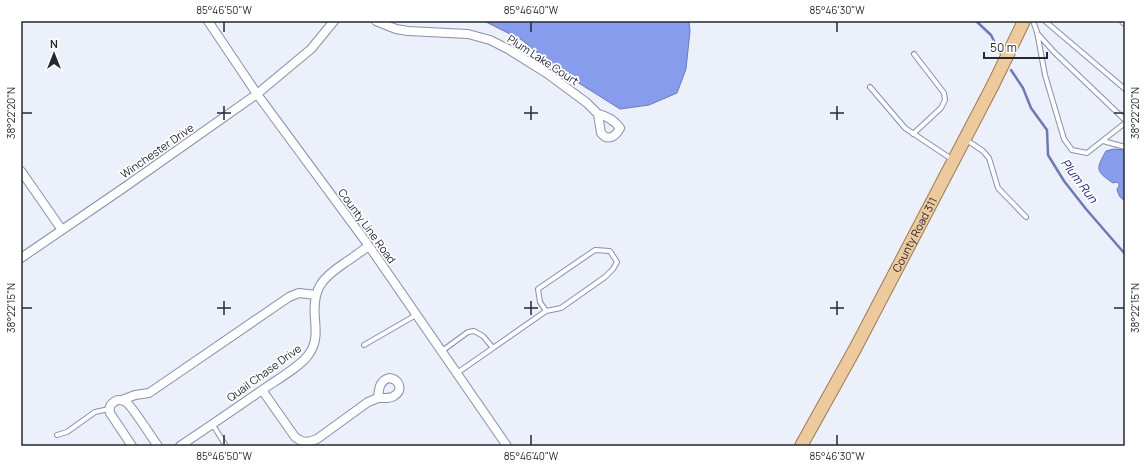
<svg xmlns="http://www.w3.org/2000/svg" width="1146" height="467" font-family="Manrope,sans-serif">
	<style>
		.water { fill: #889cee; stroke: #6b7ab6 }
		.lines { fill: none; stroke-linecap: round; stroke-linejoin: round }
		.stream { stroke: #6b7ab6; stroke-width: 2.5 }
		.lane-casing { stroke: #888fa9; stroke-width: 6 }
		.street-casing { stroke: #888fa9; stroke-width: 10 }
		.primary-casing { stroke: #9e7a4f; stroke-width: 14 }
		.lane { stroke: #fff; stroke-width: 4 }
		.street { stroke: #fff; stroke-width: 8 }
		.primary { stroke: #ecca9e; stroke-width: 12 }
		.ticks { fill: none; stroke: #262933; stroke-width: 1.5 }
		.labels { text-anchor: middle; stroke-width: 3.5; stroke-linejoin: round; paint-order: stroke }
		.street-label { font-size: 11px; fill: #262933; stroke: #fff }
		.water-label { font-size: 12px; font-style: italic; fill: #1f227f; stroke: #fff }
		.neatline { fill: none; stroke: #262933; stroke-width: 1.5 }
		.ticks-label { font-size: 10px; text-anchor: middle; fill: #262933 }
	</style>
	<rect width="100%" height="100%" fill="#ecf0fb"/>
	<path class="water" d="M484 21H689L690 31 686 69 677 93 649 105 620 109 558 70 522 40Z
		M1114 149 1125 150V200C1120 199 1118 194 1117 189L1119 186V184L1117 182 1113 183C1095 171 1096 169 1106 151Z"/>
	<g class="lines">
		<path class="stream" d="M976 21 991 35 1000 53
			M1011 70 1023 88 1031 108 1047 130 1048 155 1064 181 1086 209 1125 254"/>
		<defs>
			<path id="lane" d="M1033 21 1037 32 1045 75 1064 139 1072 150 1087 153 1125 123
				M1045 21 1125 89
				M1037 33 1054 52 1125 120
				M870 87 905 128 953 160
				M913 134 941 108 945 100 944 93 914 54
				M965 139 983 151 989 158 998 188 1026 217
				M1103 141 1125 147
				M364 345 416 315
				M493 348 546 311 540 302 538 289 595 250 610 251 617 262 613 269 605 277 561 308 546 311
				M442 351 468 332 474 331 483 336 493 348 457 373
				M213 425 226 446
				M57 435 67 432 95 412 109 409"/>
			<path id="street" d="M208 21 257 94 369 246 507 446
				M376 21 396 29 408 31 468 34 490 40 508 49 548 74 587 103 598 114
				M1124 21 1125 22
				M598 114C607 116 614 120 620 128 616 136 608 142 601 133Z
				M21 171 62 230
				M21 258 122 189 257 94 311 49 334 21
				M389 378C399 379 404 390 394 396 389 399 383 398 378 398 379 389 379 381 389 378Z
				M262 390 295 437C303 443 308 443 317 439L368 402 378 398
				M122 400 135 395 149 393 289 297 299 293 316 295
				M132 446 110 413C109 409 109 405 114 402 117 399 122 400 126 402 133 407 151 437 158 446
				M180 446C210 426 239 406 268 386 280 378 302 365 309 354 317 343 316 331 315 319 312 288 322 278 346 262 354 257 361 251 369 246"/>
			<g id="primary">
				<path id="s1" d="M801 446 855 349 993 85 1024 21"/>
			</g>
		</defs>
		<use href="#lane" class="lane-casing"/>
		<use href="#street" class="street-casing"/>
		<use href="#primary" class="primary-casing"/>
		<use href="#lane" class="lane"/>
		<use href="#street" class="street"/>
		<use href="#primary" class="primary"/>
	</g>
	<path class="ticks" d="M224 22V32M531 22V32M837 22V32M224 106V120M531 106V120M837 106V120M22 113H32M217 113H231M524 113H538M830 113H844M1114 113H1124M224 301V315M531 301V315M837 301V315M22 308H32M217 308H231M524 308H538M830 308H844M1114 308H1124M224 435V445M531 435V445M837 435V445"/>
	<g class="labels">
		<g class="street-label">
			<text transform="translate(543 60) rotate(33)" y="4">Plum Lake Court</text>
			<text transform="translate(157 151) rotate(-35)" y="4">Winchester Drive</text>
			<text transform="translate(367 226) rotate(54)" y="4">County Line Road</text>
			<text dy="4" stroke="none"><textPath href="#s1" startOffset="240">County Road 311</textPath></text>
			<text transform="translate(264 373) rotate(-36)" y="4">Quail Chase Drive</text>
		</g>
		<g class="water-label">
			<text transform="translate(1079 181) rotate(53)" y="4">Plum Run</text>
		</g>
	</g>
	<rect width="1146" height="467" fill="none" stroke="#ffffff" stroke-width="44"/>
	<g transform="translate(54 54)" stroke="#ffffff" stroke-width="3" paint-order="stroke">
	<path d="M0-3L7 15L0 10L-7 15Z" fill="#262933"/>
	<text y="-6" font-size="11" font-weight="bold" text-anchor="middle" fill="#262933">N</text>
	</g>
	<path d="M984 52v6h63v-6" fill="none" stroke="#262933" stroke-width="2"/>
	<text x="990" y="52" font-size="12" fill="#262933" stroke="#ffffff" stroke-width="3" paint-order="stroke">50 m</text>
	<rect x="22" y="22" width="1102" height="423" class="neatline"/>
	<g class="ticks-label">
		<text x="224" y="14">85°46'50"W</text>
		<text x="531" y="14">85°46'40"W</text>
		<text x="837" y="14">85°46'30"W</text>
		<text transform="translate(11 113) rotate(-90)" y="4">38°22'20"N</text>
		<text transform="translate(1135 113) rotate(-90)" y="4">38°22'20"N</text>
		<text transform="translate(11 308) rotate(-90)" y="4">38°22'15"N</text>
		<text transform="translate(1135 308) rotate(-90)" y="4">38°22'15"N</text>
		<text x="224" y="460">85°46'50"W</text>
		<text x="531" y="460">85°46'40"W</text>
		<text x="837" y="460">85°46'30"W</text>
	</g>
</svg>
